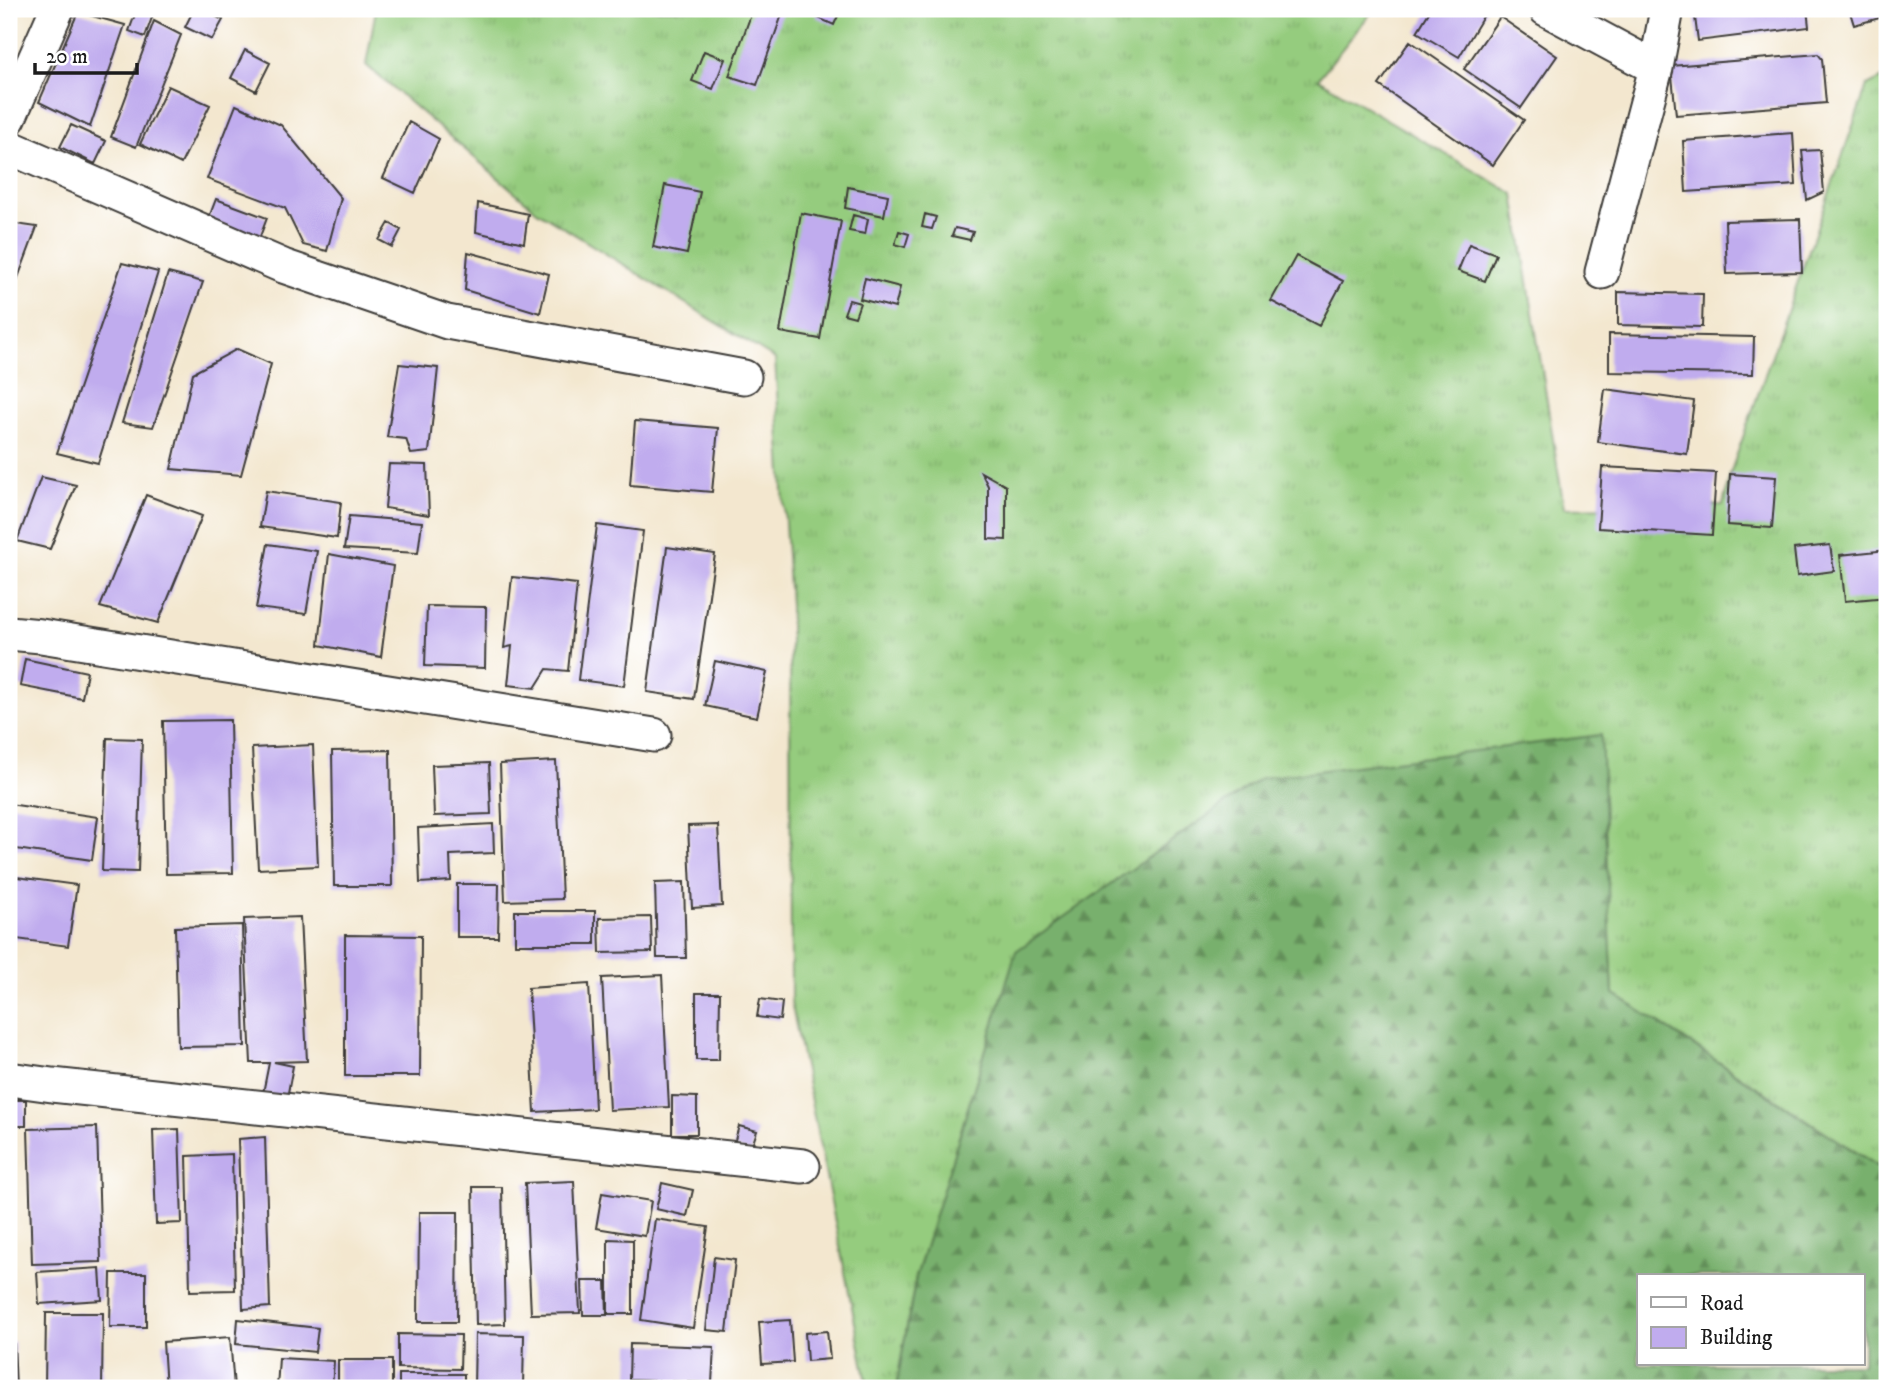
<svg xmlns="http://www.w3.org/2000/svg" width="1896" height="1397" font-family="'IM FELL DW Pica',serif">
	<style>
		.grass { fill: url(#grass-tufts); stroke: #58744d; stroke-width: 2 }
		.forest { fill: url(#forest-firs); stroke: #4a6644; stroke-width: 2; fill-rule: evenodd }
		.building { fill: #c0acee }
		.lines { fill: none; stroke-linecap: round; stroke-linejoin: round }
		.street-casing { stroke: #3c3a37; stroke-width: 37 }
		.street { stroke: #fff; stroke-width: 33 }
	</style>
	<defs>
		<pattern id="grass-tufts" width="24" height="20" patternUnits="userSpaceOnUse" patternTransform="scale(1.75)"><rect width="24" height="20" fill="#95cc7e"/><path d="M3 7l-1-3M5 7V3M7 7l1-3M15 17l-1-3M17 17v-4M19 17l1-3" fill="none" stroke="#80af6c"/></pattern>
		<pattern id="forest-firs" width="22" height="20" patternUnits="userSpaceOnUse" patternTransform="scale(1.75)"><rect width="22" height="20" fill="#78b06d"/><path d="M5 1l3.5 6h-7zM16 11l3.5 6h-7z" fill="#628e59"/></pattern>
	</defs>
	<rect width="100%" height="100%" fill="#fff"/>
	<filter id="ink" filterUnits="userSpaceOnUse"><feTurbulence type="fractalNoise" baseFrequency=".0143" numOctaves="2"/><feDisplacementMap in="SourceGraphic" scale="14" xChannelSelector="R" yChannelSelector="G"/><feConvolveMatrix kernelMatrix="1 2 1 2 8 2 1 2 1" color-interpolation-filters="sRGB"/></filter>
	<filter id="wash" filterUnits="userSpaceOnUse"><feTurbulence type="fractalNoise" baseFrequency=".00686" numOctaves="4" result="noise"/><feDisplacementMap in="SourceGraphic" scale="28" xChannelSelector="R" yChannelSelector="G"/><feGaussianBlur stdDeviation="1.57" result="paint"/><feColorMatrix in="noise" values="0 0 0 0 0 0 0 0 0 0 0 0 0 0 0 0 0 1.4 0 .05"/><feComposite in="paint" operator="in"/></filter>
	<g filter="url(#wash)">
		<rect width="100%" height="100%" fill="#f3e7cf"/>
		<path class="grass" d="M376 9H1374L1318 79 1514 194 1564 508 1723 505 1730 474 1867 86 1887 76V1172L1613 993 1600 735 916 1276 896 1388H868L791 1001 790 605 775 359 537 211 366 65Z"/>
		<path class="forest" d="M1601 735 1613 993 1887 1173V1388H896L916 1277 1016 951 1261 778ZM1639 1276H1863V1364H1639Z"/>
		<g id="blocks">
			<path class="building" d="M137 9H155L145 37 129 31Z
				M194 9H201L223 20 212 40 185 27Z
				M753 9H784L757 85 729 76Z
				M819 9H841L834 25 816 17Z
				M1431 9H1486L1487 10 1459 57 1417 32Z
				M1694 9H1807L1809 27 1698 41Z
				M1849 9H1887V16L1854 25Z
				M78 12 125 25 90 127 39 102Z
				M1500 17 1557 56 1521 108 1464 69Z
				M154 21 181 35 136 147 111 137Z
				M1410 41 1524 120 1493 165 1379 85Z
				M245 50 270 63 256 91 231 78Z
				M704 51 725 59 713 89 692 81Z
				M1818 54 1822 59 1826 103 1676 115 1671 66Z
				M168 86 210 105 181 164 140 144Z
				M236 105 281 125 341 198 327 251 303 245 285 208 207 179Z
				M409 122 439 139 415 193 383 178Z
				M71 125 106 141 95 164 60 147Z
				M1793 133 1796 185 1686 192 1683 141Z
				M1820 150 1824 192 1807 200 1802 151Z
				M665 185 700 192 687 254 653 247Z
				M848 187 888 195 884 216 845 208Z
				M216 199 267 218 259 239 208 220Z
				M478 203 528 214 524 243 476 232Z
				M801 213 841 221 820 339 780 332Z
				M925 214 936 217 932 229 922 227Z
				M853 215 868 219 865 234 849 231Z
				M1800 219 1802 272 1727 274 1725 221Z
				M9 223 37 227 9 302Z
				M389 223 401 230 392 247 379 240Z
				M955 228 973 232 970 240 952 236Z
				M899 231 909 234 905 247 895 244Z
				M1469 244 1496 254 1485 281 1458 271Z
				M468 252 549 274 540 313 465 290Z
				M1296 256 1343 281 1319 326 1271 301Z
				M122 263 158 272 98 463 57 453Z
				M168 273 203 282 153 427 122 423Z
				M865 278 900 287 895 308 860 299Z
				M1618 292 1703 294 1702 327 1618 325Z
				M849 300 860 303 855 317 844 314Z
				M1609 334 1754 337 1753 374 1609 372Z
				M237 349 271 364 241 475 171 469 193 373Z
				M399 364 438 368 429 452 411 454 406 439 387 437Z
				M1605 389 1694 401 1687 454 1598 442Z
				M635 421 718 428 712 492 630 485Z
				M389 464 427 465 429 515 385 508Z
				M1602 467 1716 473 1712 535 1598 528Z
				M981 472 1006 486V540L988 539V486Z
				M1730 474 1776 477 1772 528 1727 525Z
				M41 477 76 485 50 549 17 541Z
				M266 491 341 502 337 538 260 527Z
				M146 495 202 516 158 623 100 607Z
				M349 516 422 522 418 553 344 549Z
				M597 525 643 531 624 686 578 680Z
				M268 544 317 551 306 614 256 608Z
				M1830 545 1834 571 1797 576 1794 549Z
				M667 547 715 554 694 699 647 692Z
				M1887 550V597L1845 601 1840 555Z
				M329 554 393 566 381 657 319 645Z
				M512 577 577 584 568 671 547 669 535 688 508 685 512 646 504 648Z
				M427 606 486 607 485 668 425 666Z
				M25 659 87 672 82 698 20 686Z
				M715 661 767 672 757 717 705 706Z
				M230 720 233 873 166 874 163 721Z
				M107 738 142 739 138 872 102 871Z
				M313 745 318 866 258 869 252 748Z
				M390 750 392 886H334L332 751Z
				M556 761 562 899 505 901 500 764Z
				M489 763 491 814 434 816 432 765Z
				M9 804 98 817 92 860 9 848Z
				M493 824 494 853 450 855 451 881 420 883 418 828Z
				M718 825 722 906 692 908 688 826Z
				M9 876 77 885 68 946 9 938Z
				M684 882 686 958H657L655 883Z
				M457 884H499L498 937H457Z
				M515 911H595V944H515Z
				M300 917 307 1061 274 1062 293 1066 287 1098 263 1093 269 1063H251L244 919Z
				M651 917 652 952 600 953 599 918Z
				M242 925 245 1046 178 1047 175 927Z
				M345 935 421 936 420 1076H345Z
				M662 975 669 1107 609 1110 602 978Z
				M589 984 595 1109 535 1112 528 988Z
				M696 993H720L719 1060H696Z
				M760 999 782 1002 780 1020 757 1017Z
				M672 1096 697 1097V1134H672Z
				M9 1100H26V1126H9Z
				M739 1126 757 1131 750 1152 733 1147Z
				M97 1127 101 1262 32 1264 28 1129Z
				M179 1129 182 1223 156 1224 153 1130Z
				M265 1137 270 1307 243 1309 238 1139Z
				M232 1154 235 1290 190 1291 187 1156Z
				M574 1181 580 1313 531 1314 525 1183Z
				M662 1183 693 1190 687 1216 656 1209Z
				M473 1187H502L505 1324 476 1325Z
				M602 1193 651 1201 645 1236 596 1228Z
				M419 1212H458L457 1322H418Z
				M655 1219 708 1227 693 1328 641 1320Z
				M608 1239 633 1240V1314H608Z
				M714 1257 735 1260 727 1332 706 1330Z
				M100 1268 102 1300 39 1304 37 1272Z
				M111 1273H146V1327H110Z
				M582 1281H606L607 1315H583Z
				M46 1313H103L102 1388H45Z
				M238 1319 318 1328 315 1352 236 1344Z
				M790 1320 793 1362 762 1364 759 1322Z
				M827 1331 830 1359 807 1361 805 1333Z
				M398 1334 461 1335 460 1369 398 1368Z
				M475 1334 524 1335 523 1388H474Z
				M230 1337 234 1388H166L163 1342Z
				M14 1341 16 1388H9V1342Z
				M630 1344 714 1347 712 1383 629 1380Z
				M279 1358 334 1361 332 1388H277Z
				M338 1360H392V1388H338Z
				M399 1374H464V1388H399Z"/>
		</g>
	</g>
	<g filter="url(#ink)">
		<use href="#blocks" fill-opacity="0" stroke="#3c3a37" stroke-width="2"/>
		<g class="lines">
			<defs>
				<path id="street" d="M1546 9 1656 68
					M9 118 57 9
					M9 147 283 266 447 322 744 377
					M1602 272 1656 68 1667 9
					M9 633 41 636 654 735
					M9 1079 52 1085 803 1166"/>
			</defs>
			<use href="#street" class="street-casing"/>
			<use href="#street" class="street"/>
		</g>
	</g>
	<rect width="1896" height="1397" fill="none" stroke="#fff" stroke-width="35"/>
	<rect x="1637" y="1274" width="228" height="91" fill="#ffffff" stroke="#a4a4a4" stroke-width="2"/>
	<rect x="1651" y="1297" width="35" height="10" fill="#ffffff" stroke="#a4a4a4" stroke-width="2"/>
	<text x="1700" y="1310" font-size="21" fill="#1c1c1c">Road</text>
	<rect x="1651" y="1327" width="35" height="21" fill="#c0acee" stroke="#a4a4a4" stroke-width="2"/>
	<text x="1700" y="1344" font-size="21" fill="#1c1c1c">Building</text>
	<path d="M35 63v10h102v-10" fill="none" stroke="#1c1c1c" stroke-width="3.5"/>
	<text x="46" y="63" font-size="21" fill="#1c1c1c" stroke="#ffffff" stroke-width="5" paint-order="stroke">20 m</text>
</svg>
